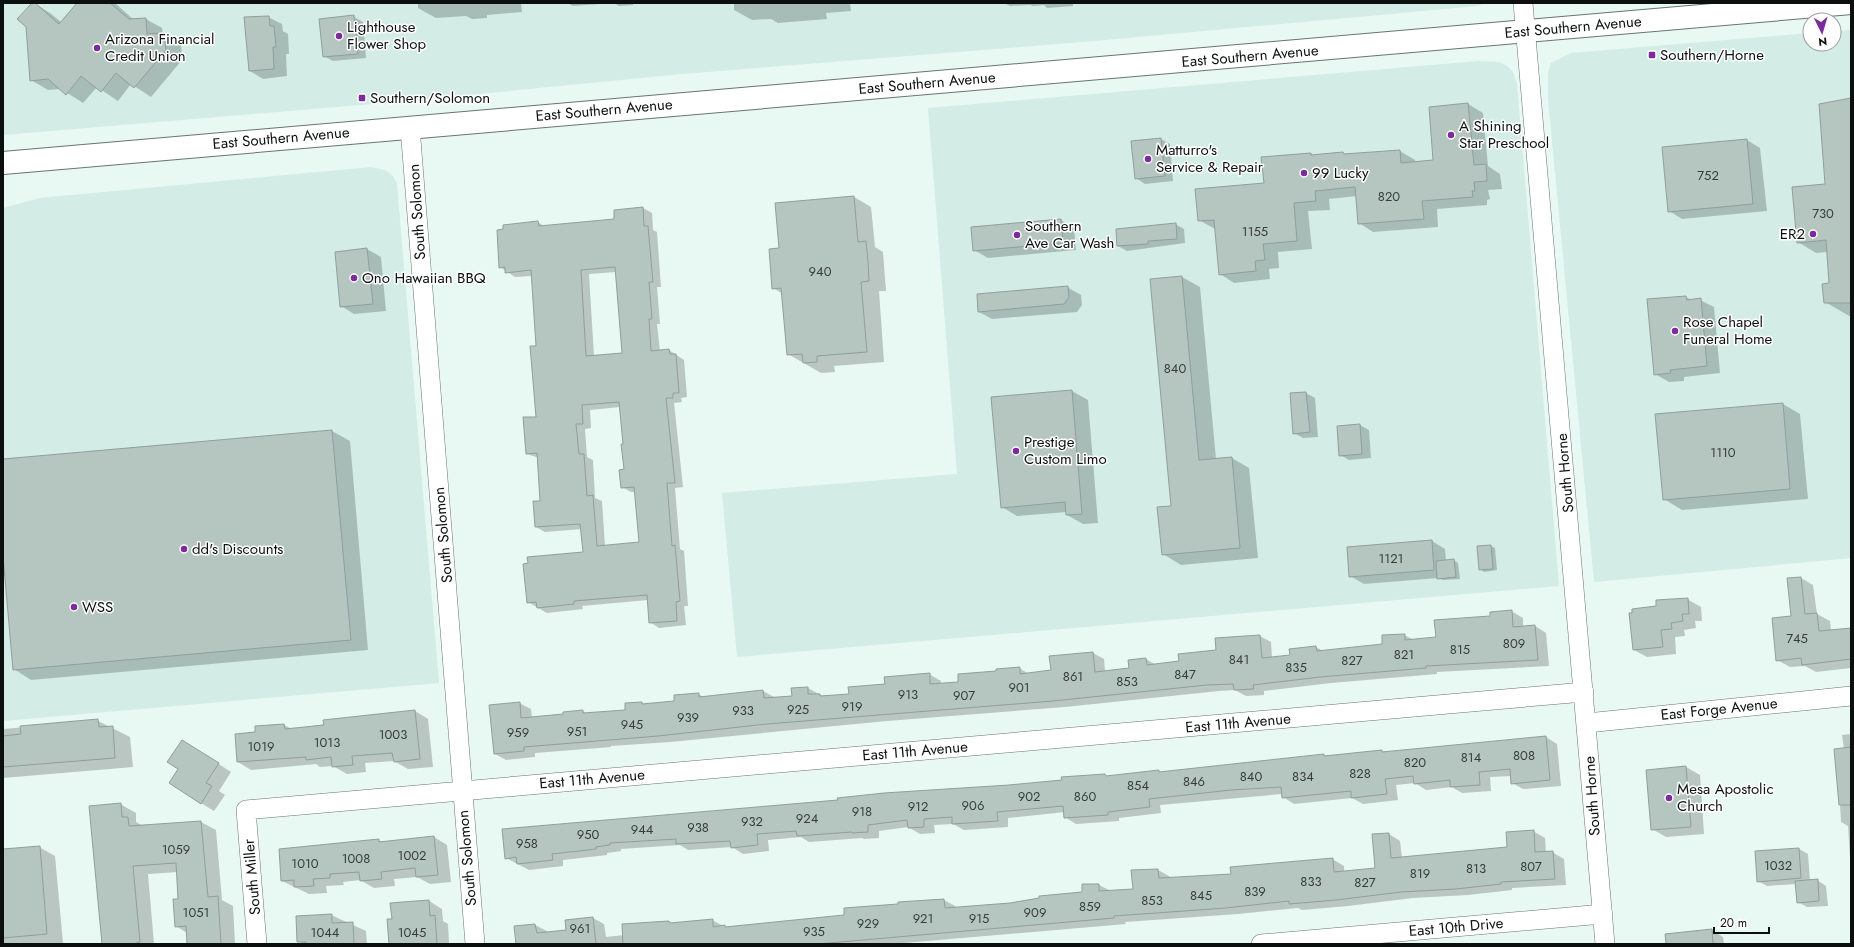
<svg xmlns="http://www.w3.org/2000/svg" width="1854" height="947" font-family="Jost,sans-serif">
	<style>
		.built { fill: #d3ece5 }
		.shadow { fill: #0003; fill-rule: evenodd }
		.building { fill: #b5c5c0; stroke: #909f9b; fill-rule: evenodd }
		.lines { fill: none; stroke-linecap: round; stroke-linejoin: round }
		.minor-casing { stroke: #677571; stroke-width: 20 }
		.major-casing { stroke: #677571; stroke-width: 24 }
		.minor { stroke: #fff; stroke-width: 19 }
		.major { stroke: #fff; stroke-width: 22 }
		.poi-dot { fill: #7c2b9b; stroke: #fff; stroke-width: 1.5 }
		.labels { text-anchor: middle; stroke-width: 3; stroke-linejoin: round; paint-order: stroke }
		.number-label { font-size: 13px; fill: #363d3b }
		.poi-label { font-size: 15px; fill: #0b100f; stroke: #fff; text-anchor: start }
		.street-label { font-size: 15px; fill: #0b100f; stroke: #fff }
	</style>
	<rect width="100%" height="100%" fill="#e8f8f3"/>
	<path class="built" d="M3 3H1484L1478 6 1083 42 682 74 407 101 3 135Z
		M1851 30V558L1594 582 1548 99V72L1551 63 1571 53 1810 33V44H1834V31Z
		M1479 61 1499 62 1506 65 1513 72 1517 84 1559 586 737 657 722 493 957 474 928 108Z
		M371 167 385 170 393 176 397 184 439 683 3 721V208L40 198Z"/>
	<path class="shadow" d="M34 3 50 13 61 22 78 3H115L134 20 146 19 162 28 163 34 181 43 182 60 151 97 131 84 118 101 97 87 83 103 61 89 48 90 31 80Z
		M418 3H521L522 12 487 15V18L472 19 466 16 436 18 418 8Z
		M567 3H633V5L619 6 614 3 573 6Z
		M734 3H850L851 11 826 13 827 19 778 23 771 19 752 20 734 10Z
		M1004 3H1073V6L1047 8 1044 5 1033 6 1030 5 1010 6Z
		M268 17 282 24 283 31 288 34 289 54H286L287 76 263 79 250 71Z
		M354 17 363 22 366 58 333 61 324 56Z
		M1851 99V317L1825 302 1830 284 1827 252 1816 253 1798 242 1826 185Z
		M1468 104 1483 113 1488 166 1500 174 1502 189 1488 190 1490 199 1487 200V205L1437 209 1438 227 1373 232 1359 223 1357 196 1329 199 1330 210 1308 211 1312 249 1278 252 1279 268 1269 269 1270 279 1234 283 1220 274 1215 229 1199 220 1265 184 1311 154 1314 156 1343 153 1347 155 1400 151 1415 160V162L1435 161Z
		M1161 139 1170 144 1173 181 1145 184 1136 178Z
		M1747 140 1760 148 1767 211 1682 219 1669 211Z
		M854 197 871 207 875 247 883 252 886 291H879L884 362 834 366 835 372 821 373 788 354 783 294 773 288 780 249Z
		M643 208 652 213 653 230 657 232 661 287H657L660 324H657L660 351 669 350 684 360 687 397 681 398 682 402 674 403 683 487 675 488 680 549 684 551 688 606H684L686 625 659 628 650 622 648 600 582 606 583 609 547 613 528 602 584 552 582 529 545 532 536 527 542 502 539 458 527 454 537 417V347L532 276 515 277 500 267 538 222 545 227 615 220ZM616 272 623 354 594 356 589 274ZM620 407 625 470 622 487 631 492H636L640 543 605 546 602 501 595 498 593 460 587 457 585 429 591 428 590 410Z
		M1061 220 1074 228 1076 250 988 258 974 250Z
		M1175 224 1184 229 1185 243 1127 251 1118 246Z
		M367 249 381 257 386 311 354 314 341 306 336 252Z
		M1182 277 1200 287 1216 459 1232 458 1249 468 1258 558 1181 565 1163 554 1172 507 1151 280Z
		M1067 287 1081 295 1082 305 1077 312 992 319 979 312Z
		M1686 297 1691 300H1700L1714 307 1720 373 1684 377V381L1669 382 1655 374Z
		M1072 391 1088 400 1098 523 1083 524 1067 515V512L1017 516 1002 507Z
		M1306 393 1315 398 1318 437 1303 438 1294 433Z
		M1783 404 1800 414 1808 499 1682 510 1664 499Z
		M1360 425 1369 430 1371 458 1349 460 1340 455Z
		M332 431 350 441 368 650 31 680 14 669 3 556V460Z
		M1432 541 1445 549 1446 561 1454 560 1458 563 1460 579 1443 580 1438 578 1364 584 1350 576Z
		M1491 546 1495 548 1497 570 1484 572 1480 569Z
		M1801 578 1813 585 1817 614 1830 621 1831 631 1851 629V668L1816 672 1805 666 1790 667 1777 660 1792 616Z
		M1687 599 1701 607 1702 621H1695L1696 628 1684 630 1685 636 1675 637 1676 654 1647 657 1634 650 1657 607Z
		M1511 611 1523 618V627L1535 626 1546 633 1549 666 1437 672V674L1331 683 1264 691V695L1246 696 1235 690 1219 691 1065 707 887 721 670 742 611 746V747L535 753V757L506 760 495 754 519 703 531 709 532 718 583 711 587 714 626 711 642 703 646 705 676 702 698 694 704 697 763 691 774 697H793L808 688 824 697 850 695 929 674 941 681V684L959 683 997 672 1019 668 1029 674 1052 671 1093 653 1104 659 1105 671 1130 669 1129 661 1146 659 1156 665 1180 662 1260 636 1271 642 1272 658 1291 656 1316 647 1323 651 1383 645 1404 635 1414 640 1437 638 1491 616Z
		M415 711 428 719 433 767 408 769 394 761 365 763 366 772 347 774 333 766 320 767 316 764 251 770 238 762 256 733V727L284 725 292 729Z
		M98 721 130 737 133 767 3 778V729Z
		M1851 734V873L1848 826 1841 822 1838 769 1844 749 1842 735Z
		M1546 737 1557 744 1561 786 1523 789 1512 783V776L1490 777 1491 791 1462 793 1452 787 1426 790 1415 783 1396 785 1398 800 1363 804 1352 798 1294 804 1283 797 1282 794 1160 805 1161 813 1119 818V821L1076 824 1065 817V812L1008 818V827L964 830 953 824 934 825 935 833 920 834 908 827 879 831V838L864 839 862 838 809 842 801 837 768 840 769 851 743 854 732 847 688 850 680 845 621 849V851L607 853V855L563 860V866L529 870 506 858 503 830 1009 786 1105 775 1108 777 1159 771 1162 773 1324 755 1327 757 1382 751 1385 753Z
		M196 749 231 772 219 791 225 795 214 811 201 803Z
		M1686 767 1700 775 1704 834 1666 837 1652 829Z
		M120 804 136 813V822L143 826 201 822 216 830 222 900 233 906 235 944H188L187 933 176 926 180 899 178 872 148 874 154 944H103Z
		M1533 831 1545 838 1546 853 1552 852 1564 859 1566 885 1512 888V890L1468 895 1413 898 1348 906 1302 910 1298 908 1238 914 1125 922 1126 924 892 944H517L515 927 535 925 547 931V933L567 931 593 918 604 924 606 937 624 935 669 922 673 924 712 920 727 928 845 915 900 905 944 900 955 906 956 908 1010 904 1083 893 1099 885 1111 891 1134 890 1158 870 1169 876 1170 879 1232 875 1332 859 1344 866V872L1376 869 1389 834 1400 841 1402 858 1508 848Z
		M434 837 447 845 451 882 430 884 417 877 394 879 395 886 374 888 360 880 343 882 344 885 326 886 327 893 309 894 282 881 378 840 382 842Z
		M39 847 55 856 63 943 3 944V850Z
		M1799 849 1808 854 1810 881 1817 880 1826 886 1828 906 1807 907 1798 902 1796 884 1767 886 1758 881Z
		M429 901 442 909 443 921 448 924 449 944H390L393 920Z
		M331 915 366 931 367 944H303L298 941Z
		M1712 930 1723 937 1724 944H1685Z"/>
	<path class="building" d="M32 3H35L59 24 77 3H110L129 19 146 18 147 34 164 33 166 50 134 88 116 73 101 92 81 76 66 95 48 79 30 81 26 27 17 19Z
		M354 15 358 54 323 57 319 19Z
		M269 16 270 26H274L276 47H273L274 69 249 71 244 17Z
		M1851 98V303H1824L1822 284 1829 283 1826 240 1797 243 1792 187 1825 184 1819 104Z
		M1468 103 1474 165 1486 164 1487 181 1474 182 1475 191H1472L1473 197 1422 201 1424 219 1358 224 1355 187 1315 191 1316 201 1294 203 1297 241 1263 244 1265 260 1255 261 1256 271 1219 275 1214 220 1198 221 1195 189 1264 183 1261 157 1311 153V155L1343 152 1344 154 1400 150 1401 163 1433 160 1429 107Z
		M1161 138 1165 176 1135 179 1131 141Z
		M1747 139 1753 204 1668 212 1662 147Z
		M854 196 858 242 866 241 868 261 869 281 861 282 867 352 817 356V362L803 363 802 354 787 355 781 288 772 289 769 249 779 248 775 203Z
		M643 207 644 226H648L653 282H649L652 319H649L651 351 669 349 670 354H676L679 393H673V398H666L675 483H667L672 546 675 545 680 601 676 602 677 621 649 623 647 595 574 601V604L537 608 536 602 527 603 523 564 528 563 527 557 583 552 580 524 535 527 533 501H540L537 453 526 454 523 417H536L530 346H536L531 270 505 273V267L499 268 497 230 503 229V225L538 221 539 226 614 219V210ZM615 267 622 353 586 356 581 270ZM619 402 623 444H621L624 469 619 470 621 488 634 487 639 542 597 546 593 495 587 496 584 454H579L576 424H583L582 405Z
		M1061 219 1063 243 973 251 971 227Z
		M1176 223 1177 239 1148 241V244L1117 246 1116 229Z
		M367 248 373 304 340 307 335 252Z
		M1182 276 1199 460 1232 457 1240 548 1162 555 1157 507 1171 506 1150 279Z
		M1068 286 1069 297 1064 304 978 312 977 294Z
		M1686 296 1687 300 1701 298 1707 366 1670 370 1671 373 1654 375 1647 299Z
		M1072 390 1082 514 1066 515 1065 502 1001 508 991 397Z
		M1306 392 1310 432 1293 434 1290 393Z
		M1783 403 1790 489 1663 500 1655 414Z
		M1360 424 1362 454 1339 456 1337 426Z
		M332 430 351 640 13 670 3 556V459Z
		M1432 540 1434 570 1349 577 1347 547Z
		M1491 545 1493 569 1479 570 1477 546Z
		M1454 559 1456 577 1437 579 1436 561Z
		M1801 577 1805 614 1817 613 1819 631 1851 628V659L1802 665 1801 658 1776 661 1772 618 1791 616 1787 578Z
		M1688 598 1689 614H1682L1683 621 1671 623 1672 629 1661 630 1663 647 1633 650 1629 613H1632V609L1656 606V600Z
		M1512 610 1513 627 1535 625 1538 660 1426 666V668L1320 677 1253 685 1254 689 1234 690 1233 684 1207 685 1053 701 767 724 658 736 524 747V751L494 754 489 705 520 702 521 718 563 714V712L583 710V713L625 710V703L642 702V704L674 701V695L699 693V697L763 690 764 698 792 696 791 688 808 687V694H820V696L849 694 848 687 885 684 884 677 930 673V684L958 682V674L996 671V669L1020 667V674L1051 670 1049 656 1093 652 1095 672 1129 668 1128 660 1146 658 1147 665 1179 661 1178 654 1216 650 1215 638 1260 635 1262 658 1290 655 1289 649 1316 646 1317 651 1382 644V635L1405 634V640L1436 637 1434 620 1490 616V612Z
		M415 710 420 759 394 762 392 753 352 756 353 765 332 767 331 757 306 760V757L237 762 235 734 255 732V726L284 724 285 729 324 725 323 720Z
		M98 719 99 727 113 726 115 758 3 767V736L21 734 20 726Z
		M1546 736 1550 780 1511 784 1510 769 1479 772 1480 785 1450 787V780L1414 784 1413 776 1385 779 1387 794 1351 798V791L1282 798 1281 787 1231 790 1149 799 1150 807 1108 812V815L1064 818 1063 806 997 812 998 821 952 824V817L924 819V827L908 828 907 820 868 825V832L852 833V832L797 836 796 831 757 834 758 845 731 848 730 841 676 844V839L610 843V845L596 847V849L552 854 553 860 517 864 516 857 505 859 502 829 838 800 837 798 884 793 1009 785 1062 780 1061 777 1105 774 1106 776 1159 770V772L1324 754V756L1382 750V752Z
		M182 740 219 763 206 783 212 786 201 804 169 783 178 769 167 762Z
		M1851 747V805H1839L1834 749Z
		M1686 766 1691 827 1651 830 1646 770Z
		M121 803 122 817H128L129 826 201 821 208 897 218 896 221 944H187L186 926 175 927 173 899H178L176 863 133 866 140 942 133 944H102L89 806Z
		M1534 830 1535 852 1553 851 1555 879 1501 882V884L1456 889 1401 892 1336 900 1289 904V901L1226 908 1114 916V918L817 944H623L622 924 669 921 670 923 713 919V927L725 925V927L844 915V908L898 904V902L944 899 945 908 1010 903 1039 898V896L1082 892V884H1099V891L1133 889 1131 870 1158 869 1159 878 1231 874 1230 867 1333 858 1334 872 1375 868 1372 834 1389 833 1391 858 1507 847 1506 832Z
		M434 836 438 875 416 877 415 868 381 872 382 879 360 881 359 872 330 874V878L313 879 314 886 294 887V880L281 881 279 849 379 839V842Z
		M40 846 47 934 3 938V849Z
		M1799 848 1801 878 1757 882 1755 851Z
		M1818 879 1819 901 1797 903 1795 881Z
		M429 900 430 916 435 915 437 944H389L387 919H392L390 903Z
		M332 914V923L353 922 354 944H306V942H297L296 916Z
		M593 917 596 944H516L514 926 535 924 537 933 566 930 565 920Z
		M1712 929 1713 944H1666L1665 934Z"/>
	<g class="lines">
		<defs>
			<path id="minor" d="M1523 3 1605 944
				M410 127 475 944
				M1587 723 1851 696
				M257 944 246 810 1584 692
				M1261 944 1603 914"/>
			<path id="major" d="M3 163 1851 3"/>
		</defs>
		<use href="#minor" class="minor-casing"/>
		<use href="#major" class="major-casing"/>
		<use href="#minor" class="minor"/>
		<use href="#major" class="major"/>
	</g>
	<g class="poi-dot">
		<circle cx="339" cy="36" r="4"/>
		<circle cx="97" cy="48" r="4"/>
		<rect x="1648" y="51" width="8" height="8" rx="2"/>
		<rect x="358" y="94" width="8" height="8" rx="2"/>
		<circle cx="1451" cy="135" r="4"/>
		<circle cx="1148" cy="159" r="4"/>
		<circle cx="1304" cy="173" r="4"/>
		<circle cx="1813" cy="234" r="4"/>
		<circle cx="1017" cy="235" r="4"/>
		<circle cx="354" cy="278" r="4"/>
		<circle cx="1675" cy="331" r="4"/>
		<circle cx="1016" cy="451" r="4"/>
		<circle cx="184" cy="549" r="4"/>
		<circle cx="74" cy="607" r="4"/>
		<circle cx="1669" cy="798" r="4"/>
	</g>
	<g class="labels">
		<g class="number-label">
			<text x="1708" y="180">752</text>
			<text x="1389" y="201">820</text>
			<text x="1823" y="218">730</text>
			<text x="1255" y="236">1155</text>
			<text x="820" y="276">940</text>
			<text x="1175" y="373">840</text>
			<text x="1723" y="457">1110</text>
			<text x="1391" y="563">1121</text>
			<text x="1797" y="643">745</text>
			<text x="1514" y="648">809</text>
			<text x="1460" y="654">815</text>
			<text x="1404" y="659">821</text>
			<text x="1239" y="664">841</text>
			<text x="1352" y="665">827</text>
			<text x="1296" y="672">835</text>
			<text x="1185" y="679">847</text>
			<text x="1073" y="681">861</text>
			<text x="1127" y="686">853</text>
			<text x="1019" y="692">901</text>
			<text x="908" y="699">913</text>
			<text x="964" y="700">907</text>
			<text x="852" y="711">919</text>
			<text x="798" y="714">925</text>
			<text x="743" y="715">933</text>
			<text x="688" y="722">939</text>
			<text x="632" y="729">945</text>
			<text x="577" y="736">951</text>
			<text x="518" y="737">959</text>
			<text x="393" y="739">1003</text>
			<text x="327" y="747">1013</text>
			<text x="261" y="751">1019</text>
			<text x="1524" y="760">808</text>
			<text x="1471" y="762">814</text>
			<text x="1415" y="767">820</text>
			<text x="1360" y="778">828</text>
			<text x="1251" y="781">840</text>
			<text x="1303" y="781">834</text>
			<text x="1194" y="786">846</text>
			<text x="1138" y="790">854</text>
			<text x="1029" y="801">902</text>
			<text x="1085" y="801">860</text>
			<text x="973" y="810">906</text>
			<text x="918" y="811">912</text>
			<text x="862" y="816">918</text>
			<text x="807" y="823">924</text>
			<text x="752" y="826">932</text>
			<text x="698" y="832">938</text>
			<text x="642" y="834">944</text>
			<text x="588" y="839">950</text>
			<text x="527" y="848">958</text>
			<text x="176" y="854">1059</text>
			<text x="412" y="860">1002</text>
			<text x="356" y="863">1008</text>
			<text x="305" y="868">1010</text>
			<text x="1778" y="870">1032</text>
			<text x="1531" y="871">807</text>
			<text x="1476" y="873">813</text>
			<text x="1420" y="878">819</text>
			<text x="1311" y="886">833</text>
			<text x="1365" y="887">827</text>
			<text x="1255" y="896">839</text>
			<text x="1201" y="900">845</text>
			<text x="1152" y="905">853</text>
			<text x="1090" y="911">859</text>
			<text x="196" y="917">1051</text>
			<text x="1035" y="917">909</text>
			<text x="923" y="923">921</text>
			<text x="979" y="923">915</text>
			<text x="868" y="928">929</text>
			<text x="580" y="933">961</text>
			<text x="814" y="936">935</text>
			<text x="325" y="937">1044</text>
			<text x="412" y="937">1045</text>
		</g>
		<g class="poi-label">
			<text x="347" y="32">Lighthouse<tspan x="347" dy="17">Flower Shop</tspan></text>
			<text x="105" y="44">Arizona Financial<tspan x="105" dy="17">Credit Union</tspan></text>
			<text x="1660" y="60">Southern/Horne</text>
			<text x="370" y="103">Southern/Solomon</text>
			<text x="1459" y="131">A Shining<tspan x="1459" dy="17">Star Preschool</tspan></text>
			<text x="1156" y="155">Matturro's<tspan x="1156" dy="17">Service &amp; Repair</tspan></text>
			<text x="1312" y="178">99 Lucky</text>
			<text x="1025" y="231">Southern<tspan x="1025" dy="17">Ave Car Wash</tspan></text>
			<text x="1805" y="239" text-anchor="end">ER2</text>
			<text x="362" y="283">Ono Hawaiian BBQ</text>
			<text x="1683" y="327">Rose Chapel<tspan x="1683" dy="17">Funeral Home</tspan></text>
			<text x="1024" y="447">Prestige<tspan x="1024" dy="17">Custom Limo</tspan></text>
			<text x="192" y="554">dd's Discounts</text>
			<text x="82" y="612">WSS</text>
			<text x="1677" y="794">Mesa Apostolic<tspan x="1677" dy="17">Church</tspan></text>
		</g>
		<g class="street-label">
			<text transform="translate(1573 27) rotate(-5)" y="5">East Southern Avenue</text>
			<text transform="translate(1250 56) rotate(-5)" y="5">East Southern Avenue</text>
			<text transform="translate(927 83) rotate(-5)" y="5">East Southern Avenue</text>
			<text transform="translate(604 110) rotate(-5)" y="5">East Southern Avenue</text>
			<text transform="translate(281 138) rotate(-5)" y="5">East Southern Avenue</text>
			<text transform="translate(417 212) rotate(-94)" y="5">South Solomon</text>
			<text transform="translate(1565 473) rotate(-95)" y="5">South Horne</text>
			<text transform="translate(443 535) rotate(-95)" y="5">South Solomon</text>
			<text transform="translate(1719 709) rotate(-6)" y="5">East Forge Avenue</text>
			<text transform="translate(1238 723) rotate(-5)" y="5">East 11th Avenue</text>
			<text transform="translate(915 751) rotate(-5)" y="5">East 11th Avenue</text>
			<text transform="translate(592 779) rotate(-5)" y="5">East 11th Avenue</text>
			<text transform="translate(1592 796) rotate(-94)" y="5">South Horne</text>
			<text transform="translate(467 858) rotate(-95)" y="5">South Solomon</text>
			<text transform="translate(252 877) rotate(-95)" y="5">South Miller</text>
			<text transform="translate(1456 927) rotate(-5)" y="5">East 10th Drive</text>
		</g>
	</g>
	<rect width="1854" height="947" fill="none" stroke="#0b100f" stroke-width="8"/>
	<g transform="translate(1822 32) rotate(175)"><circle r="19" fill="#ffffff" stroke="#9d9f9f"/>
	<path d="M0-3L7 15L0 10L-7 15Z" fill="#7c2b9b"/>
	<text y="-6" font-size="11" font-weight="bold" text-anchor="middle" fill="#0b100f">N</text>
	</g>
	<path d="M1714 927v6h55v-6" fill="none" stroke="#0b100f" stroke-width="2"/>
	<text x="1720" y="927" font-size="12" fill="#0b100f" stroke="#ffffff" stroke-width="3" paint-order="stroke">20 m</text>
</svg>
